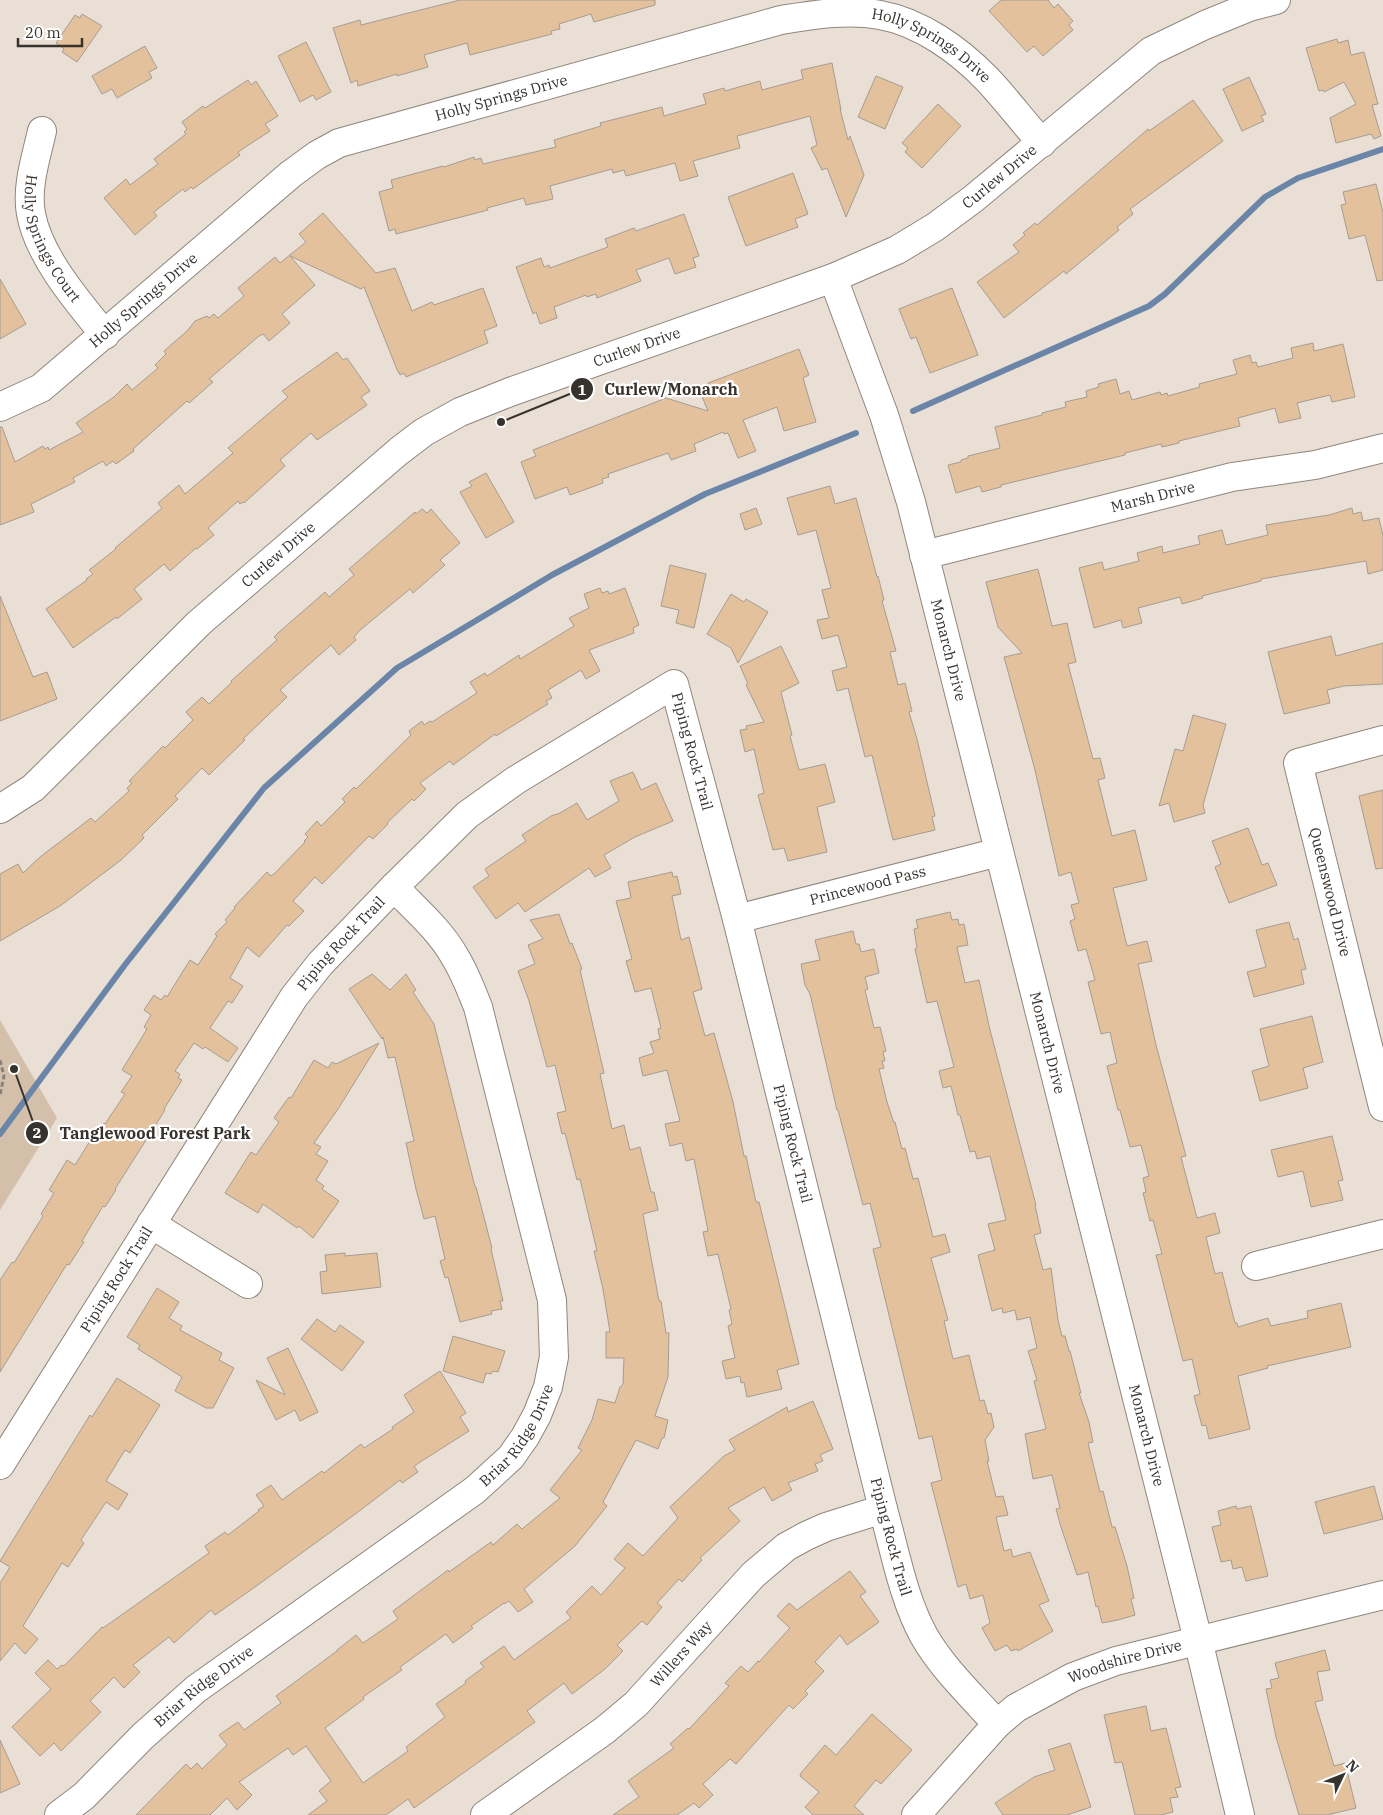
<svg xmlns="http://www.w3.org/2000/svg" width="1383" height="1815" font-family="'IBM Plex Serif',serif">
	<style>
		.green { fill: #d4bfaa }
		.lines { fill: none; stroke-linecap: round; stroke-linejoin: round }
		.stream { stroke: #6a85a8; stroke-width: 6 }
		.building { fill: #e3c19d; stroke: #a69c92 }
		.minor-casing { stroke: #90867d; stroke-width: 30 }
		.path { stroke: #89827b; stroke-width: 3; stroke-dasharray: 5 2.5; stroke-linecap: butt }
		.minor { stroke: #fff; stroke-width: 28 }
		.labels { text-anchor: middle; stroke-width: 4.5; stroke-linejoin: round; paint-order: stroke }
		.street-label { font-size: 15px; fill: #36322e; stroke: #fff }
		.leader { fill: none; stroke: #36322e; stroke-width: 2 }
		.callout-dot { fill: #36322e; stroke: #fff; stroke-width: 2 }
		.mark-label { font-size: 15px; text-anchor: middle; font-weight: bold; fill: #fff }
		.callout-label { font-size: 16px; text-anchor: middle; font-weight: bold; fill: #36322e; stroke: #fff; stroke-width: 4.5; stroke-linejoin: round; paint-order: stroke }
	</style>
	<rect width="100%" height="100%" fill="#e9dfd5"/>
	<path class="green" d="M0 1020 57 1118 0 1210Z"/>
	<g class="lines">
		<path class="stream" d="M913 411 1149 306 1165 294 1265 197 1298 178 1383 149
			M0 1134 124 966 264 788 397 668 552 575 705 494 856 433"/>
	</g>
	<path class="building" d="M460 0H655V5L594 22 591 14 559 24 560 29 551 31 552 34 470 55 467 43 424 55 428 67 397 76V74L358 86 357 80 351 83 333 28 360 20 361 25Z
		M1001 0H1048L1054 8 1058 4 1073 21 1069 25 1073 30 1043 56 1034 46 1027 52 989 11Z
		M82 14 102 26 77 62 62 52 64 49 56 43 75 15 80 18Z
		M1337 39 1338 43 1348 40 1351 55 1364 52 1378 104 1372 105 1381 136 1374 139 1371 134 1336 143 1330 118 1356 104 1344 82 1324 92 1323 90 1319 91 1306 48Z
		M306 42 331 92 316 100 313 95 300 102 278 56Z
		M145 46 157 68 149 72 152 78 117 98 112 89 102 94 92 76Z
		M832 63 841 110 840 109 848 140 850 136 864 175 846 217 827 168 822 170 811 148 817 145 810 116 737 136 740 148 693 161 698 176 680 181 675 163 626 176 624 170 613 173 612 169 550 186 553 199 526 205 524 198 487 208 488 210 396 234 395 229 389 231 379 192 393 188 391 180 443 166 444 167 474 157 475 160 481 158 483 164 556 147 554 140 601 126 600 123 662 107 664 116 706 104 703 94 724 88 725 91 760 81 762 90 803 79 801 70Z
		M876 76 903 87 885 129 858 117Z
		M1249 77 1266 114 1261 116 1264 121 1242 131 1223 89Z
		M248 80 251 85 256 81 278 116 265 124 270 131 238 152 240 155 193 189 191 187 185 192 183 189 154 212 157 216 135 235 104 198 126 179 130 185 158 164 154 159 186 134 184 132 187 129 182 122 203 106 205 108Z
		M1193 100 1223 141 1130 209 1133 214 1117 227 1119 230 1066 274 1064 271 1004 318 977 282 1019 252 1013 245 1025 235 1023 233 1035 223 1037 225 1148 129 1149 131Z
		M938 104 961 126 922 168 905 152 908 148 902 143Z
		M793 173 808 214 795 219 798 227 746 246 728 197Z
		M1376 184 1383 212V280L1377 281 1365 235 1349 239 1341 205 1346 204 1343 192Z
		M323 213 376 273 395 268 412 311 432 302 434 305 483 288 497 326 484 331 488 343 406 377 404 373 400 375 399 372H398L364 287 361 289 290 256 315 285 282 314 290 323 269 341 263 334 259 336 209 379 213 382 189 403 187 401 133 449 134 451 116 464 113 461 106 466 103 461 73 478 75 482 31 504 34 512 0 525V427H2L15 462 43 446 45 449 48 447 49 450 83 432 76 423 114 397 127 384 132 390 158 368 155 365 166 354 164 351 187 331 195 321 207 316 209 318 214 314 218 318 244 296 238 288 275 257 280 263 306 242 299 234Z
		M684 214 699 256 693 258 696 267 675 274 669 258 636 270 641 281 597 298 596 294 587 297 586 295 554 307 557 318 540 324 536 312 533 314 516 267 541 258 544 267 549 265 550 268 608 247 605 239 634 228 636 231Z
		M0 279 26 324 0 339Z
		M952 288 978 355 930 373 916 337 911 339 899 309Z
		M1313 343 1314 351 1343 344 1355 397 1332 402 1330 395 1297 403 1301 418 1279 423 1275 408 1238 418 1240 426 1179 441V443L1162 447 1161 444 1125 453V455L1001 485V487L982 492 980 486 956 493 948 465 961 462V460L968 458V456L1000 448 995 427 1042 415V413L1066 407 1065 402 1087 397 1086 391 1099 387 1098 384 1116 379 1120 394 1129 391 1132 400 1160 392 1161 395 1167 393 1168 396 1200 387 1199 384 1237 374 1233 360 1250 355 1252 363 1256 362 1258 367 1293 358 1291 348Z
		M799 349 809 375 803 378 816 422 784 431 777 407 743 420 756 451 738 458 728 433 724 434 723 432 694 444 696 451 671 460 668 453 608 474 609 477 602 479 603 483 570 495 567 487 535 499 521 462 536 456 533 450 666 398 708 411 701 394 711 391 708 383Z
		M337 352 343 360 347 358 370 391 361 397 367 405 317 440 311 433 280 460 285 466 244 503 243 502 240 504 238 501 208 528 214 535 197 549 196 548 170 571 164 564 134 589 142 599 117 619 116 617 73 648 46 609 87 580 86 579 93 574 89 570 116 549 115 548 162 508 158 503 179 485 185 494 233 453 228 448 288 397 282 391Z
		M486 473 514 522 486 538 460 492 472 486 469 482Z
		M830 486 835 504 856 498 877 577 878 576 884 600 882 601 896 651 890 652 898 685 905 683 912 711 909 712 917 739 935 816 932 817 935 830 893 840 872 755 865 757 848 688 837 691 832 671 847 667 838 635 822 639 817 620 829 618 822 590 831 588 816 530 798 535 787 498Z
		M756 508 762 524 745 530 740 514Z
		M1352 508 1353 514 1361 512 1363 521 1379 518 1383 536V570L1368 574 1366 561 1261 579V581L1202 596 1203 598 1182 604 1180 597 1138 608 1142 623 1123 628 1121 620 1094 628 1079 568 1102 562 1104 570 1139 561 1137 553 1162 546 1163 553 1200 544 1198 536 1222 530 1226 545 1268 535 1266 525 1329 515Z
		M422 509 427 513 431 509 460 543 440 560 445 565 413 593 410 589 359 631 354 637 356 640 339 655 331 645 280 690 287 697 243 739 245 740 209 775 202 768 175 796 178 799 142 835 144 838 121 860 60 906 0 941V874L18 864 23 873 40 857 91 818 95 822 129 791 127 788 132 783 129 781 163 746 165 748 193 720 186 712 202 697 209 704 232 682 231 681 277 640 274 637 278 633 325 592 329 597 354 575 349 569 415 512 416 514Z
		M670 565 706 574 694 628 676 623 679 610 661 606Z
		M1038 569 1052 626 1067 623 1076 662 1068 664 1093 759 1100 758 1105 778 1098 780 1112 836 1135 830 1147 880 1113 888 1127 946 1147 941 1152 961 1138 964 1156 1045 1186 1156 1181 1157 1197 1218 1215 1213 1220 1233 1206 1237 1215 1274 1222 1272 1235 1323H1237L1238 1327 1268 1318 1271 1326 1308 1318 1307 1311 1341 1303 1351 1347 1267 1366 1268 1368 1238 1376 1250 1429 1209 1439 1206 1425 1202 1426 1194 1396 1200 1394 1192 1359 1183 1361 1156 1255 1162 1254 1153 1220 1150 1221 1143 1193 1146 1192 1143 1178 1149 1176 1141 1145 1130 1147 1120 1110H1118L1107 1066 1117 1063 1110 1032 1101 1034 1088 982 1095 980 1086 949 1078 951 1070 921 1075 919 1071 905 1079 903 1071 872 1059 876 1035 770 1004 657 1022 653 998 627 986 582Z
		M600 588 602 593 608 591 609 594 625 588 639 625 633 628 634 633 589 650 600 671 586 679 581 670 548 690 552 698 546 701 548 704 496 736 495 734 453 765 450 761 420 783 426 789 414 801 412 799 387 823 388 824 373 839 369 836 322 884 315 877 293 901 304 911 289 926 287 925 259 957 247 947 230 978 243 986 232 1003 228 1001 210 1028 238 1048 228 1062 205 1047 203 1049 194 1043 175 1071 180 1074 178 1078 182 1080 164 1109 165 1110 115 1189 116 1190 105 1207 103 1206 82 1241 84 1242 69 1265 67 1264 0 1372V1280L12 1262 14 1263 43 1216 41 1214 54 1193 49 1190 67 1160 75 1165 90 1141 92 1142 104 1123 105 1124 125 1094 121 1092 132 1076 122 1070 147 1029 144 1027 151 1015 144 1010 154 995 161 1000 165 995 167 997 190 960 198 965 217 936 215 934 227 922 225 920 235 908 234 907 267 872 271 876 275 873 305 842 304 841 308 837 305 834 317 821 321 826 345 802 342 799 354 787 356 789 411 735 409 731 422 721 424 725 430 721 432 722 477 693 470 682 485 673 487 676 519 655 520 659 574 626 569 618 589 608 584 594Z
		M731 594 744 602 746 599 768 612 738 663 731 648 707 634Z
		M0 596 33 677 47 672 57 699 0 721Z
		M1331 636 1336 656 1383 643V684L1344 686 1327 690 1330 703 1284 714 1268 652Z
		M781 646 799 683 781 692 792 735 790 736 799 770 825 764 835 802 817 807 827 852 788 861 784 848 773 850 758 795 764 793 754 749 745 752 740 730 747 729 746 726 764 722 746 685 748 684 740 666Z
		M1193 715 1226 724 1203 805 1205 813 1174 822 1169 803 1159 806 1175 749 1183 751Z
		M633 772 641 790 656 783 673 821 635 837 604 855 611 868 595 877 589 868 525 912 518 903 496 919 473 887 489 876 485 869 526 841 522 835 551 816 560 813 577 803 587 820 619 801 610 781Z
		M1383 790V868L1376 869 1359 796Z
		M1248 828 1262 865 1268 863 1277 885 1229 903 1215 867 1221 864 1212 841Z
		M672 872 673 877 677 876 681 894 672 896 681 940 689 937 702 989 693 992 705 1036 714 1033 733 1102 744 1156H746L756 1202H759L799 1364 777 1370 782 1389 747 1397 744 1382 741 1383 740 1376 726 1379 722 1361 735 1358 728 1326 732 1324 729 1310 731 1309 718 1254 708 1256 703 1232 708 1231 694 1159 686 1161 682 1143 670 1146 665 1124 680 1121 667 1070 643 1076 639 1058 654 1053 650 1042 660 1039 658 1029 661 1028 651 988 635 992 626 961 632 959 616 901 631 898 628 882Z
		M950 912 952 920 958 919 959 925 964 924 968 945 957 947 965 983 979 980 990 1030 1036 1205H1035L1041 1233 1034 1235 1043 1270 1051 1268 1058 1320 1062 1336H1065L1069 1351H1070L1081 1393H1079L1089 1422 1093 1442 1088 1443 1100 1492 1103 1491 1112 1527H1115L1127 1566 1134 1598 1131 1599 1135 1615 1118 1620 1102 1623 1098 1606 1096 1607 1088 1572 1077 1575 1061 1527 1056 1509 1060 1508 1052 1475 1033 1479 1025 1434 1046 1429 1034 1381 1037 1380 1028 1351 1037 1348 1030 1317 1017 1320 1015 1310 1003 1313 1002 1308 992 1311 978 1255 995 1250 988 1224 1006 1220 990 1156 977 1159 975 1151 970 1152 960 1115H958L951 1086 943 1088 939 1071 954 1067 937 1001 927 1003 915 949 917 948 914 929 918 928 916 920Z
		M559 914 570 944 572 943 582 969 580 970 604 1073 600 1074 612 1129 624 1125 630 1150 640 1147 651 1192H654L658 1210 643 1214 659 1301H661L666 1333H669L668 1377 655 1416 668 1420 664 1438H662L658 1449 636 1440 603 1502 607 1506 575 1546 524 1589 533 1602 518 1612 509 1601 504 1604V1603L471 1626 473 1628 453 1643 446 1634 400 1667 402 1670 363 1697 364 1699 325 1728 363 1783 408 1751 406 1747 445 1717 436 1704 466 1683 465 1681 484 1667 480 1663 504 1646 514 1660 571 1618 566 1612 592 1586 601 1595 625 1568 614 1559 628 1543 643 1556 678 1518 670 1507 724 1456 735 1450 729 1440 787 1407 788 1412 813 1401 833 1449 820 1455 823 1461 815 1464 818 1471 788 1483 792 1490 772 1501 764 1487 728 1508 740 1521 700 1558 702 1560 682 1582 679 1579 657 1603 662 1607 647 1625 642 1621 617 1645 623 1651 605 1669 572 1694 564 1683 527 1711 535 1722 414 1808 408 1799 386 1815H308L327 1801 319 1791 331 1781 306 1746 293 1755 288 1748 239 1782 252 1795 237 1810 227 1798 210 1815H136L186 1764 191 1769 197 1763 202 1769 227 1745 219 1735 238 1722 244 1730 281 1703 276 1696 337 1651V1650L356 1635 363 1643 398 1619 393 1611 448 1570 449 1572 491 1542 493 1545 517 1524 522 1529 560 1498 550 1490 582 1450 578 1448 592 1420 598 1399 615 1403 620 1387 623 1384 624 1358H606V1332H610L603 1289 594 1251H597L580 1179 577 1180 565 1133 562 1134 557 1113 566 1111 555 1065 547 1067 529 1001 518 971 535 964 528 945 543 939 530 920Z
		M1289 922 1294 940 1298 938 1306 969 1301 970 1304 984 1254 997 1247 972 1266 967 1256 930Z
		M853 931 856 944H859L861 952 874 949 879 973 865 977 868 989 865 990 874 1028 880 1027 886 1051 883 1052 885 1061H882L884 1068 879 1069 887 1102 894 1123 895 1122 902 1149 905 1148 913 1179 918 1178 933 1237 945 1234 950 1252 931 1258 948 1320 944 1321 953 1359 969 1355 980 1401 984 1400 988 1414 991 1413 994 1427 985 1440 989 1461H987L996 1497 1003 1496 1008 1515 996 1517 1004 1551 1011 1549 1013 1557 1030 1552 1049 1601 1039 1605 1053 1631 1018 1651 1017 1649 1011 1651 1007 1645 995 1651 982 1628 990 1623 983 1595 970 1599 966 1584 958 1587 931 1483 942 1480 932 1436 919 1439 873 1249 881 1247 870 1203 863 1205 838 1110H837L810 994 805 985 801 964 820 960 815 940Z
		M372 974 390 990 406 974 416 990 413 992 434 1024 475 1187H476L492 1248 491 1249 503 1301H500L502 1309 491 1311 492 1314 460 1322 448 1277 445 1278 440 1261 445 1259 435 1216 424 1219 416 1189 406 1143 414 1141 395 1057 388 1058 383 1037 382 1039 349 989Z
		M1312 1016 1323 1062 1303 1068 1308 1088 1260 1101 1252 1071 1269 1066 1260 1029Z
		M379 1043 338 1109 314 1143 321 1147 316 1154 328 1161 316 1180 324 1186 322 1189 339 1201 313 1238 299 1226 297 1228 263 1204 258 1213 225 1193 251 1152 256 1155 279 1122 274 1118 289 1097 291 1098 314 1060 328 1068 332 1062 336 1064Z
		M1332 1136 1343 1180 1338 1181 1343 1200 1311 1207 1303 1171 1278 1177 1271 1150Z
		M345 1253V1256L377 1253 381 1287 322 1294 320 1272 327 1271 325 1255Z
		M157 1288 179 1302 169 1318 182 1326 180 1330 222 1353 219 1360 234 1368 213 1408H206L175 1391 182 1377 138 1349 140 1345 127 1337Z
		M317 1319 335 1332 340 1325 364 1342 342 1371 301 1339Z
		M453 1336 505 1351 498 1372 493 1371 491 1374 486 1373 483 1383 443 1371Z
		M288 1348 318 1412 300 1421 295 1410 276 1420 256 1380 285 1395 267 1358Z
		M440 1371 466 1413 460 1417 469 1431 414 1466 418 1472 402 1483 400 1480 358 1512 255 1587 215 1615 211 1610 174 1643 169 1637 133 1665 140 1672 124 1688 114 1677 90 1701 101 1712 61 1751 54 1743 40 1756 12 1727 51 1689 35 1673 48 1660 57 1669 62 1665 64 1666 102 1627 103 1628 209 1553 205 1546 225 1532 228 1535 259 1511 258 1510 264 1506 256 1495 271 1485 282 1500 322 1471 324 1473 361 1444 364 1448 393 1429 392 1427 414 1412 404 1395Z
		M117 1378 160 1405 130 1453 125 1450 106 1481 128 1494 118 1510 106 1502 81 1540 84 1543 68 1567 62 1563 23 1626 38 1639 25 1654 15 1643 0 1661V1583L10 1567 0 1561 90 1415 92 1417Z
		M1374 1486 1383 1519 1324 1534 1315 1502Z
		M1236 1506 1237 1509 1251 1506 1268 1576 1246 1581 1242 1567 1233 1569 1231 1560 1221 1562 1212 1527 1221 1525 1218 1511Z
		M850 1571 866 1592 860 1596 879 1622 847 1645 840 1635 815 1662 824 1671 805 1691 808 1694 793 1709 789 1705 736 1764 730 1759 703 1784 713 1795 699 1808 694 1803 677 1815H613L639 1797 628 1781 674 1748 670 1744 688 1728 689 1729 729 1686 725 1683 741 1666 748 1672 758 1661 759 1662 790 1628 777 1616 789 1603 797 1610Z
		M1325 1650 1330 1670 1317 1672 1323 1700 1315 1702 1334 1766 1345 1763 1356 1808 1327 1815H1299L1276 1737 1266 1689 1272 1688 1270 1680 1279 1678 1275 1663Z
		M1146 1706 1151 1731 1166 1728 1181 1787 1175 1788 1178 1797 1170 1798 1173 1812 1161 1815H1135L1122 1762 1115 1763 1104 1715Z
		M872 1714 912 1750 881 1784 876 1780 854 1806 864 1815H813L805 1807 819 1792 800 1776 801 1773 825 1745 836 1755Z
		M0 1740 20 1784 0 1793Z
		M1070 1743 1091 1807 1067 1815H1003L995 1803 1034 1777 1055 1770 1048 1750Z"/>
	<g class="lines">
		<defs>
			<g id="minor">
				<path id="s1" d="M42 131C36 158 26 187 31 214 39 257 78 302 105 335"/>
				<path id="s2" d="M833 278 884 415 911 502 1198 1640 1240 1815"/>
				<path id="s3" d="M0 407 41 388 291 174 317 155 339 143 781 20C813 15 847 9 880 15 920 22 959 50 987 79 1006 99 1023 122 1042 143"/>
				<path id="s4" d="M924 555 1232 477 1315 465 1383 448"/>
				<path id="s5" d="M1383 740 1298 763 1383 1107"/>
				<path id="s6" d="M0 809 33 788 199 623 399 451 424 432 460 412 510 392 833 278 897 250 935 227 973 199 1151 51 1205 25 1249 7 1276 0"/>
				<path id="s7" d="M737 919 999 852"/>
				<path d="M151 1224 248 1284"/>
				<path d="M1256 1266 1383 1234"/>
				<path id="s8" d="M0 1465 294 997 320 964 394 887 467 815 516 780 674 684 737 919 883 1509C895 1551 903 1598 924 1636 943 1669 972 1696 997 1724"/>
				<path id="s9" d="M59 1815 84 1796 143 1736 196 1689 475 1490 511 1457 525 1437 537 1415 548 1387 554 1357 552 1300 478 1007C471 990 465 973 455 957 440 930 415 909 394 887"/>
				<path id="s10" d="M485 1815 605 1730 636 1704 753 1575 786 1547 806 1536 826 1527 883 1509"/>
				<path id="s11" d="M916 1815 997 1724 1016 1708 1073 1677 1116 1661 1383 1595"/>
			</g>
		</defs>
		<use href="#minor" class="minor-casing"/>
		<path class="path" d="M0 1060 4 1076 0 1095"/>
		<use href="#minor" class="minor"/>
	</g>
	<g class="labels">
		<g class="street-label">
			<text dy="5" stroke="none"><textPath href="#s3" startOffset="1050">Holly Springs Drive</textPath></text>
			<text dy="5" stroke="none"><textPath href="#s3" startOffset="600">Holly Springs Drive</textPath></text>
			<text dy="5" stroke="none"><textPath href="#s6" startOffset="1202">Curlew Drive</textPath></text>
			<text dy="5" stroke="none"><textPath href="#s1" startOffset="114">Holly Springs Court</textPath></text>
			<text dy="5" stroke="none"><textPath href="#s3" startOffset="180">Holly Springs Drive</textPath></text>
			<text dy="5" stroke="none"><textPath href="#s6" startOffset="798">Curlew Drive</textPath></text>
			<text dy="5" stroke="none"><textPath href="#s4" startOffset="236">Marsh Drive</textPath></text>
			<text dy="5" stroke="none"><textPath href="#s6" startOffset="378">Curlew Drive</textPath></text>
			<text dy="5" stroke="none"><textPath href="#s2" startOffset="390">Monarch Drive</textPath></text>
			<text dy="5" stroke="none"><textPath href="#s8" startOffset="1119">Piping Rock Trail</textPath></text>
			<text dy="5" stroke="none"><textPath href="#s7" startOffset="135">Princewood Pass</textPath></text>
			<text dy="5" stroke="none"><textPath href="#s5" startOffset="221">Queenswood Drive</textPath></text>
			<text dy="5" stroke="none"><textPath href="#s8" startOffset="624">Piping Rock Trail</textPath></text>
			<text dy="5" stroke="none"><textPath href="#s2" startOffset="795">Monarch Drive</textPath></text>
			<text dy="5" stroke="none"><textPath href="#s8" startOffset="1524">Piping Rock Trail</textPath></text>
			<text dy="5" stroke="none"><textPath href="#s8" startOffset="219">Piping Rock Trail</textPath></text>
			<text dy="5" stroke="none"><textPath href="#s9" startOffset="599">Briar Ridge Drive</textPath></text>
			<text dy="5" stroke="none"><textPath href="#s2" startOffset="1200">Monarch Drive</textPath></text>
			<text dy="5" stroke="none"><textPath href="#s8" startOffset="1929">Piping Rock Trail</textPath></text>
			<text dy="5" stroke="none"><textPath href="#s10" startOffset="255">Willers Way</textPath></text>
			<text dy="5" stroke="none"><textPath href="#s11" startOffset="266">Woodshire Drive</textPath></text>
			<text dy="5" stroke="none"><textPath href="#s9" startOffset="194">Briar Ridge Drive</textPath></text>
		</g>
	</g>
	<path class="leader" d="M501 422L582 389M14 1069L37 1133"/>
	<g class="callout-dot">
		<circle cx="501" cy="422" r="5"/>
		<circle cx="14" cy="1069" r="5"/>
		<circle cx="582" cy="389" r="12"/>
		<circle cx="37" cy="1133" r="12"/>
	</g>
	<g class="mark-label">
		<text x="582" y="395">1</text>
		<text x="37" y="1138">2</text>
	</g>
	<g class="callout-label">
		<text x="671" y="395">Curlew/Monarch</text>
		<text x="155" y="1139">Tanglewood Forest Park</text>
	</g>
	<g transform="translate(1343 1775) rotate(47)" stroke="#ffffff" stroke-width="4" paint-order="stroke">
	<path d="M0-4L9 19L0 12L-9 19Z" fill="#36322e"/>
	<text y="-8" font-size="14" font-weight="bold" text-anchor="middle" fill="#36322e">N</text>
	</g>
	<path d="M18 38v8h64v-8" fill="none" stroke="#36322e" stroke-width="2.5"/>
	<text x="25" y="38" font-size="15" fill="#36322e" stroke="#ffffff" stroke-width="4" paint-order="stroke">20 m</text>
</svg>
